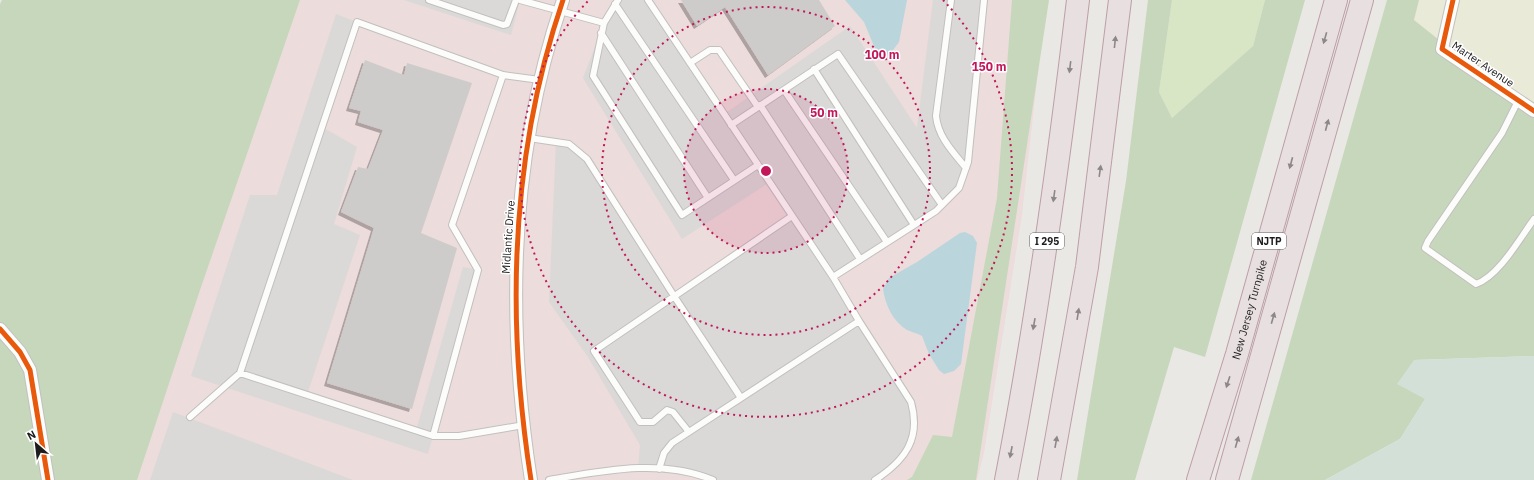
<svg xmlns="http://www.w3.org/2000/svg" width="1534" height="480" font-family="'IBM Plex Sans',sans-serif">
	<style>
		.commercial { fill: #ecdcdb }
		.farmland { fill: #eaead8 }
		.grass { fill: #d8e6c5 }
		.forest { fill: #c7d7bb }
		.wetland { fill: #d3e0d7 }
		.parking { fill: #dad9d8 }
		.water { fill: #bad6dc }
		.building { fill: #ceccca; filter: url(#shadow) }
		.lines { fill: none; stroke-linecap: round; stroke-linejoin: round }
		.lane-casing { stroke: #c1c0bf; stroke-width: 8 }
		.street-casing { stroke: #c1c0bf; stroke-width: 14 }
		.highway-casing { stroke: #bd9ea8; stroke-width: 24 }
		.lane { stroke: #fcfcfb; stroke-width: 6 }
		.street { stroke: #fcfcfb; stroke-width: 12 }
		.highway { stroke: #e8dfe0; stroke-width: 22 }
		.cycleway-casing { stroke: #fff; stroke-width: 8 }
		.cycleway { stroke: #e8590c; stroke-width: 5 }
		.oneway { fill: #8c8788 }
		.ring { fill: none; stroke: #c2185b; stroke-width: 2; stroke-dasharray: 2 4 }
		.labels { text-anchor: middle; stroke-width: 3; stroke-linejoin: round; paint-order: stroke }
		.shield { fill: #fff; stroke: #606060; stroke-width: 1 }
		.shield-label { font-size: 10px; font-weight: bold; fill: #1c1c1c }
		.street-label { font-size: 11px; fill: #1c1c1c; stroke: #fff }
		.centre { fill: #c2185b; stroke: #fff; stroke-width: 2 }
		.ring-label { font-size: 12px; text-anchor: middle; font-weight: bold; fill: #c2185b; stroke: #fff; stroke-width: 3; stroke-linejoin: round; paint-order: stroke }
	</style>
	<defs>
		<filter id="shadow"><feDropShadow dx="-3" dy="3" stdDeviation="0" flood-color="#0004"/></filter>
	</defs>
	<rect width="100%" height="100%" fill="#eae8e5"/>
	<path class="commercial" d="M300 0H1046L1022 215 984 453 977 480H134Z"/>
	<path class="farmland" d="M1419 0H1534V111L1473 67 1414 20Z"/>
	<path class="grass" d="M1172 0H1265L1253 46 1172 118 1159 92Z"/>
	<path class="forest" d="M2 0H300L199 293 137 480H0V4Z
		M1012 0H1049L976 480H907L912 477 933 435 952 437 997 198Z
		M1148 0H1172L1159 92 1172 118 1253 46 1265 0H1305L1205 357 1174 347 1135 480H1077L1126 181Z
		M1387 0H1419L1414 20 1473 67 1534 111V356L1414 360 1425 399 1400 439 1325 480H1251Z"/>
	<path class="wetland" d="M1534 356V480H1325L1400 439 1425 399 1397 384 1414 360Z"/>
	<path class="parking" d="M404 0H520L511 35Z
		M618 0H648L724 114 850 26 917 128 933 0H984L968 162 959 188 935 211 833 277 904 390 915 414 907 450 875 480H713L695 473H663L638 469 640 445 588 357 549 302 556 142 569 144 587 159 674 296 792 216 770 182 682 239 583 78 604 23Z
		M336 14 357 22 322 127 357 147 334 224 360 235 307 395 416 431 463 267 478 270 428 454 191 376 250 195H277Z
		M173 412 353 480H150Z"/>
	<path class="water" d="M845 0H907L899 42 890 54 885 55 876 51 864 22Z
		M965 232 973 236 977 243 961 364 954 371 944 374 939 370 929 354 922 336C917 333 911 332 907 330 893 322 885 304 883 289L889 278 917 262 960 233Z"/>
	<path class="building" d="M681 0H819L835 26 768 75 725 7 697 26Z
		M365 60 404 75 407 63 472 83 421 233 457 248 412 409 327 383 374 228 341 212 358 167 368 169 383 130 358 122 361 111 349 108Z"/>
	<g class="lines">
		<defs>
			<path id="lane" d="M429 0 503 25 507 24 516 0
				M520 0 604 23 618 0
				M648 0 833 277 859 321 911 402C921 438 906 460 875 480
				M951 0 936 116C938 137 953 152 966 168
				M615 4 734 180
				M604 23 593 76 682 215 758 165
				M601 33 708 198
				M690 63 710 50H719L758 107
				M814 69 914 225
				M503 75 540 80
				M784 90 887 242
				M1518 101 1502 133 1428 241 1425 248 1476 284C1499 276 1520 238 1534 219
				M760 105 860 259
				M731 125 838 54 942 205
				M529 138 569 144 587 159 674 296 741 398
				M833 277 936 211 959 188 968 162 984 0
				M190 417 240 373
				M689 432 673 412 667 410 653 422H640L594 351 792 216
				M433 436 478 270 452 225 503 75 357 22 240 373 433 436H459L524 425
				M659 469 664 453 672 443 859 321
				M549 480C602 471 661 458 713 480"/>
			<path id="street" d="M1453 0 1442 49 1534 111
				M0 329 20 352 30 370 48 480
				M531 480C506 319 510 155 563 0"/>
			<g id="highway">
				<path d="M1006 480C1037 321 1059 161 1078 0"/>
				<path d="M1049 480 1087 267 1120 0"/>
				<path id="s1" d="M1198 480 1237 354 1336 0"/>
				<path d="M1227 480 1362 0"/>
			</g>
		</defs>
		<use href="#lane" class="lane-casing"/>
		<use href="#street" class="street-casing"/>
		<use href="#highway" class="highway-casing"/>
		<use href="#lane" class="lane"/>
		<use href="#street" class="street"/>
		<use href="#highway" class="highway"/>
		<defs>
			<path id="cycleway" d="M1453 0 1442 49 1534 111
				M0 329 20 352 30 370 48 480
				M531 480C506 319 510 155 563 0"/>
		</defs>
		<use href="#cycleway" class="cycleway-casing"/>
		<use href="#cycleway" class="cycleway"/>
	</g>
	<defs><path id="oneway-solid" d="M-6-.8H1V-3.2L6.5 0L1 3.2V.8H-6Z"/></defs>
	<g class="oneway">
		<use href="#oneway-solid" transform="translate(1325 38) rotate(106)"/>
		<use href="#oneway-solid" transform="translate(1115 42) rotate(-84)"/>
		<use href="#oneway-solid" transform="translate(1070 67) rotate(97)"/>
		<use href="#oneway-solid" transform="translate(1327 125) rotate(-75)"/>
		<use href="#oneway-solid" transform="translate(1291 163) rotate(105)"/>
		<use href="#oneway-solid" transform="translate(1100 171) rotate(-82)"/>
		<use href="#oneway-solid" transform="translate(1054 196) rotate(98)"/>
		<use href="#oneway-solid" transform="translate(1078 314) rotate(-81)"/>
		<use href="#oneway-solid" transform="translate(1273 318) rotate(-74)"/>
		<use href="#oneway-solid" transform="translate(1034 324) rotate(100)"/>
		<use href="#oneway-solid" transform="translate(1228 382) rotate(108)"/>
		<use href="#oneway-solid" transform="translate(1056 442) rotate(-80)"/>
		<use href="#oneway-solid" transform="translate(1237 442) rotate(-74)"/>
		<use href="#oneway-solid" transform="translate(1011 452) rotate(101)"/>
	</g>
	<circle cx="766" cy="171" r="82" fill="#c2185b" fill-opacity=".12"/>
	<g class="ring">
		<circle cx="766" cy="171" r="82"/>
		<circle cx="766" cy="171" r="164"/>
		<path d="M943 0A246 246 0 1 1 589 0"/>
	</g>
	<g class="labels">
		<g class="shield">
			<rect x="1030" y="233" width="34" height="16" rx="3"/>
			<rect x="1252" y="233" width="34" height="16" rx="3"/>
		</g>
		<g class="shield-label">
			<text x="1047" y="245">I 295</text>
			<text x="1269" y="245">NJTP</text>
		</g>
		<g class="street-label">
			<text transform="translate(1483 64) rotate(34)" y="4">Marter Avenue</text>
			<text transform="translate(508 237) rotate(-86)" y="4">Midlantic Drive</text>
			<text dy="4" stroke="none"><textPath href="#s1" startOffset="178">New Jersey Turnpike</textPath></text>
		</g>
	</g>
	<circle cx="766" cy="171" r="6" class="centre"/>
	<g class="ring-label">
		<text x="882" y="59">100 m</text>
		<text x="989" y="71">150 m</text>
		<text x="824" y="117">50 m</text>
	</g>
	<g transform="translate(36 444) rotate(332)" stroke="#ffffff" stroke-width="3" paint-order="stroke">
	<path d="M0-3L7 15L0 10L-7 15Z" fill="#1c1c1c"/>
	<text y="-6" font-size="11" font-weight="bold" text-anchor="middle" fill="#1c1c1c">N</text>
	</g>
</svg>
